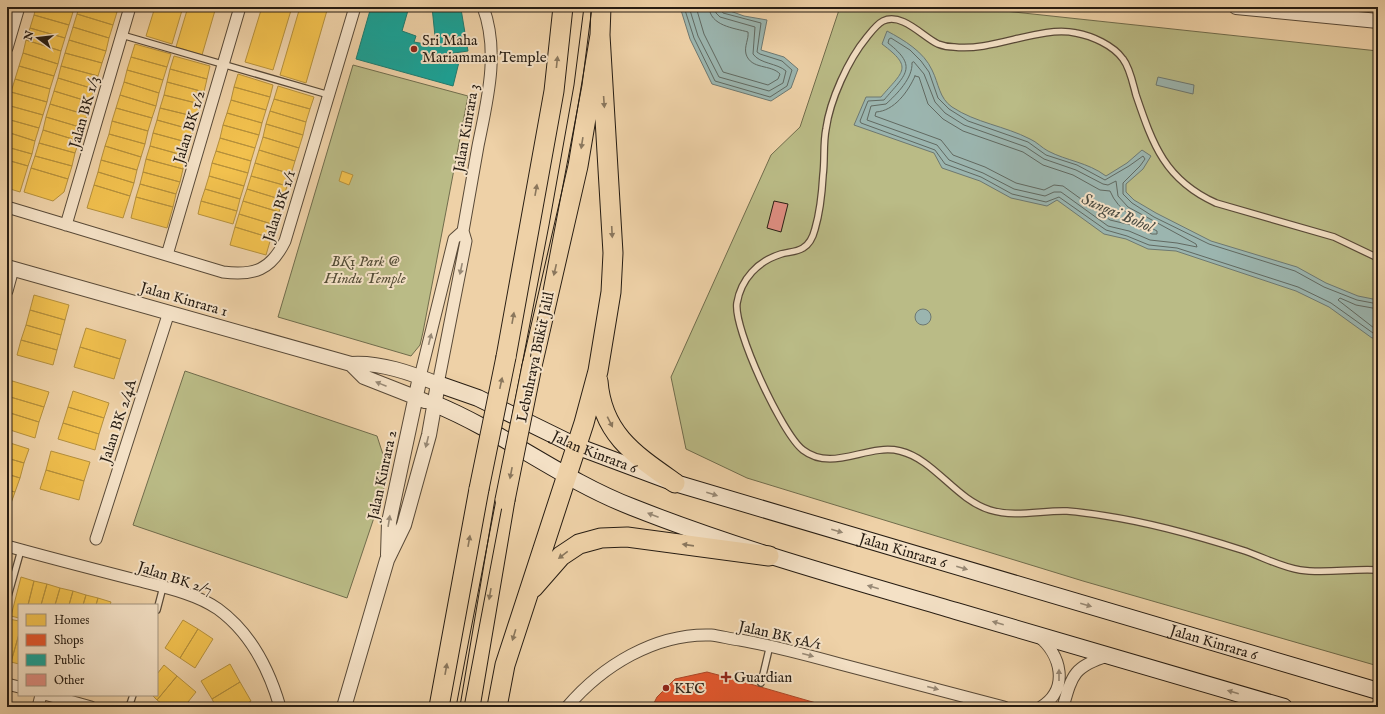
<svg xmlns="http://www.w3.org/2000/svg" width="1385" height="714" font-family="'IM FELL English',serif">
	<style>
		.green { fill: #babb86; stroke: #706c4c }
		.water { fill: #9bb5af; stroke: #6d7871 }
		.homes { fill: #f2c14e; stroke: #b5903c }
		.shops { fill: #e4572e; stroke: #ab4626 }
		.public { fill: #17a398; stroke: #1c7b70 }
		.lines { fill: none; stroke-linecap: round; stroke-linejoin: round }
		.shore { stroke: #616961; stroke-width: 1 }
		.building { fill: #e18f83; stroke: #271d13 }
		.service-casing { stroke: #594a38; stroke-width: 8 }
		.minor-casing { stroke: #594a38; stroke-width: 13 }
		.tertiary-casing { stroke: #594a38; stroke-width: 16 }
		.secondary-casing { stroke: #271d13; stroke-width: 18 }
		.trunk-casing { stroke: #271d13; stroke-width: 21 }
		.service { stroke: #f4e1c6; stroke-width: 5.5 }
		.minor { stroke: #f4e1c6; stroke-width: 11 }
		.tertiary { stroke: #f4e1c6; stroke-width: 14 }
		.secondary { stroke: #f4e1c6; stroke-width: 16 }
		.trunk { stroke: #eed1a7; stroke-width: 19 }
		.tram { stroke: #271d13; stroke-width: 1 }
		.trunk-bridge-casing { stroke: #271d13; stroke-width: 21; stroke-linecap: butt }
		.trunk-bridge { stroke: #eed1a7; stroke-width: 19 }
		.oneway { fill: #8a775d }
		.oneway2 { fill: #988975 }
		.poi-dot { fill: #8f2418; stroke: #f4e1c6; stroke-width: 1.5 }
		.labels { text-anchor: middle; stroke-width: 4; stroke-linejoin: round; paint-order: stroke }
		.poi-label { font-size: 15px; fill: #271d13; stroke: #f4e1c6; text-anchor: start }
		.street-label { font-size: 15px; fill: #271d13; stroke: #f4e1c6 }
		.park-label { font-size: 15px; font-style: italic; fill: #534c36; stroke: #f4e1c6 }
		.water-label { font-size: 16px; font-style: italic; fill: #4a4b42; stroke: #f4e1c6 }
	</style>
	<rect width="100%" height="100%" fill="#eed1a7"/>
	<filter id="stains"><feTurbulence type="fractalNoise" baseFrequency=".005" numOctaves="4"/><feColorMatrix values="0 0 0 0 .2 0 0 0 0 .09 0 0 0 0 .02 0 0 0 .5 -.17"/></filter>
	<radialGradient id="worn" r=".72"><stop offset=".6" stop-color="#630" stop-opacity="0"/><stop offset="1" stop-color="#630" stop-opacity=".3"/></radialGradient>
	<path class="green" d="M840 7H967L1378 51V666L1083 581 747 478 686 449 671 377 771 155 800 127Z
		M353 65 468 96 423 332 420 345 411 356 278 317Z
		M185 371 377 436 389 473 347 598 133 525Z"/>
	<path class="water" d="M680 7H719L744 16 767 20 761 50 784 57 798 69 791 88 771 101 712 84 690 39Z
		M887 31C904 40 924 52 932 70 939 84 939 98 952 107 976 123 1005 126 1030 139 1037 142 1042 148 1048 151 1067 161 1087 162 1106 176L1127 163 1142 150 1151 156 1143 169 1126 184V192L1134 200 1156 213 1211 241 1297 267 1326 283 1358 296 1378 300V337L1372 338 1329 307 1296 291 1176 251 1148 249 1126 239 1104 234 1057 200 1047 206 1011 198 980 181 942 168 934 153 854 125 866 97H881C903 71 914 68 882 44Z
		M1158 77 1194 85 1193 94 1156 85Z
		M915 317a8 8 0 1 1 16 0a8 8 0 1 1-16 0Z"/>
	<path class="homes" d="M36 7H55L73 12 69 25 34 15Z
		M55 7H74L73 12Z
		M79 7H100L117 12 113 25 77 14Z
		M100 7H118L117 12Z
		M155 7H183L172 44 146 36Z
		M188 7H216L202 55 176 47Z
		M262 7H292L273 70 245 62Z
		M300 7H328L306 83 280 75Z
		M77 14 113 25 109 38 73 27Z
		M34 15 69 25 65 38 30 28Z
		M73 27 109 38 106 51 69 40Z
		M30 28 65 38 61 51 26 40Z
		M26 40 61 51 58 64 23 53Z
		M69 40 106 51 102 63 65 53Z
		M135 44 171 54 167 67 131 57Z
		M23 53 58 64 54 76 19 66Z
		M65 53 102 63 98 76 61 66Z
		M174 56 210 66 207 79 170 69Z
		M131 57 167 67 163 80 127 70Z
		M19 66 54 76 50 89 15 79Z
		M61 66 98 76 94 89 58 78Z
		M170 69 207 79 204 92 167 82Z
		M127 70 163 80 159 93 124 82Z
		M238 74 273 85 270 97 234 87Z
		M58 78 94 89 90 102 54 91Z
		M15 79 50 89 47 102 11 92Z
		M124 82 159 93 156 106 120 95Z
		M167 82 204 92 200 104 164 95Z
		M278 86 314 97 310 109 274 99Z
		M234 87 270 97 266 110 231 100Z
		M54 91 90 102 87 115 50 104Z
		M11 92 47 102 43 115 7 105Z
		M120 95 156 106 152 118 116 108Z
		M164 95 200 104 197 117 160 108Z
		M274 99 310 109 306 122 270 111Z
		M231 100 266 110 262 123 227 113Z
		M50 104 87 115 83 128 46 117Z
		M7 105 43 115 39 128 7 119Z
		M116 108 152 118 148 131 112 121Z
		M160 108 197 117 193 130 157 120Z
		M270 111 306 122 303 135 266 124Z
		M227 113 262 123 259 135 223 125Z
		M46 117 83 128 79 141 43 130Z
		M7 119 39 128 35 141 7 132Z
		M157 120 193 130 190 143 153 133Z
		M112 121 148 131 145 144 109 134Z
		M266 124 303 135 299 148 263 137Z
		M223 125 259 135 255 148 220 138Z
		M43 130 79 141 75 153 39 143Z
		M7 132 35 141 32 154 7 147Z
		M153 133 190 143 186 156 150 146Z
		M109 134 145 144 141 157 105 146Z
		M263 137 299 148 295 161 259 150Z
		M220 138 255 148 251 161 216 151Z
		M39 143 75 153 72 166 35 156Z
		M105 146 141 157 137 170 101 160Z
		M150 146 186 156 183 169 146 159Z
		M7 147 32 154 28 166 7 160Z
		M259 150 295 161 291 174 255 163Z
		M216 151 251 161 248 173 212 163Z
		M35 156 72 166 68 179 31 168Z
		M146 159 183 169 180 182 143 172Z
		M7 160 28 166 20 192 7 188 11 176 7 174Z
		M101 160 137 170 134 183 98 172Z
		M212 163 248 173 244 186 209 176Z
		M255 163 291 174 287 186 251 176Z
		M31 168 68 179 64 192 53 201 24 192Z
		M342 171 353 175 349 185 339 181Z
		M98 172 134 183 130 196 94 185Z
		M143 172 180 182 176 194 140 184Z
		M209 176 244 186 240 199 205 189Z
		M251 176 287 186 283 200 247 189Z
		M140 184 176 194 173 207 136 197Z
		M94 185 130 196 123 218 87 208Z
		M205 189 240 199 237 211 201 201Z
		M247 189 283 200 279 212 243 201Z
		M136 197 173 207 167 228 131 218Z
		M201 201 237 211 233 224 198 214Z
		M243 201 279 212 275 225 239 214Z
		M239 214 275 225 271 238 235 227Z
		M235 227 271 238 266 255 230 245Z
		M34 295 69 305 65 320 30 310Z
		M30 310 65 320 61 335 26 325Z
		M26 325 61 335 57 350 21 340Z
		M86 328 126 340 120 359 80 347Z
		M21 340 57 350 53 365 17 355Z
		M80 347 120 359 114 379 74 367Z
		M9 380 49 392 44 407 7 396Z
		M73 391 109 403 104 418 68 407Z
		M7 396 44 407 39 422 7 412Z
		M68 407 104 418 99 434 63 423Z
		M7 412 39 422 35 438 7 429Z
		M63 423 99 434 95 450 58 439Z
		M7 442 29 449 24 463 7 458Z
		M51 451 90 462 84 481 46 470Z
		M7 458 24 463 20 478 7 474Z
		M46 470 84 481 79 500 40 489Z
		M7 474 20 478 15 492 7 490Z
		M7 490 15 492 10 506 7 505Z
		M21 577 34 581 28 605H19V618L11 616Z
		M34 581 47 584 41 605H28Z
		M47 584 60 588 55 605H41Z
		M60 588 73 591 69 605H55Z
		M73 591 86 595 83 605H69Z
		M86 595 98 598 96 605H83Z
		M98 598 111 602 110 605H96Z
		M9 619 19 621V634L11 662 7 660V627Z
		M183 620 198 629 180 658 165 648Z
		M198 629 213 639 195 668 180 658Z
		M19 634V664L11 662Z
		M230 664 240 682 212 699 201 681Z
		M164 665 177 676 157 700 152 695H157V674Z
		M177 676 196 692 184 707H166L157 700Z
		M240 682 251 701 241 707H216L212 699Z"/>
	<path class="shops" d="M707 672 726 677 830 707H652L657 697 675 679Z"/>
	<path class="public" d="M371 7H409L402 31 416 36 414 42 436 46 432 7H464L461 9 468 51 440 55 460 58 453 86 356 59Z"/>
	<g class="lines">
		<path class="shore" d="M684 7 694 38 715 81 770 97 787 86 792 70 782 61 760 54 757 52 761 23 723 13 720 7
			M689 7 698 36 719 77 769 91 783 83 786 71C777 63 760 64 753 54L755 27 720 17 716 13 715 7
			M696 7 704 34 723 72 768 85 778 79 780 74C771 64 751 70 746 54 744 46 749 39 748 32 734 28 710 26 709 7
			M914 62 924 74 935 102 945 113 964 125 1026 147 1044 159 1076 170 1103 184 1108 185 1116 181 1118 196 1128 207 1196 244 1197 247 1177 243 1150 240 1129 231 1108 226 1061 192H1054L1045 196 1014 189 983 173 949 160 937 145 867 120 871 106 886 104C897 94 913 78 912 63Z
			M915 76 919 77 928 104 943 119 963 131 1023 152 1043 165 1073 175 1100 190 1110 191C1118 211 1138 221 1157 231V234H1152L1131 225 1110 220 1063 186 1054 185 1044 190 1016 183 985 167 953 155 941 140 875 116 876 112C894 111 908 92 915 76Z
			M1378 304 1357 300 1324 287 1295 271 1209 244 1154 217 1132 203 1123 194V183L1140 166 1145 159 1143 156 1129 166 1105 180 1077 165 1046 155 1028 142 968 121 949 109 938 98 929 72 921 61 910 50 891 38 889 39 888 43C919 67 905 75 884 100L868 101 860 121 861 123 935 150 945 164 981 177 1012 194 1046 202 1059 197 1106 230 1127 236 1149 245 1177 248 1298 287 1331 303 1373 333H1378
			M1378 309 1356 305 1340 298 1338 300 1374 328H1378"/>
	</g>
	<path class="building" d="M774 201 788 204 781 232 767 228Z"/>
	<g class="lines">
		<defs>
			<path id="service" d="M122 35 329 95
				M1378 258 1334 237 1216 203C1165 180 1153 145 1136 95 1133 84 1130 68 1123 59 1113 45 1092 36 1076 33 1040 25 993 52 954 47 949 47 943 46 938 44 923 37 902 12 883 21 877 24 871 32 867 37 848 60 830 100 826 129 823 144 825 160 823 175 822 193 820 212 815 229 813 237 810 244 803 248 797 252 788 252 781 254 758 261 741 279 737 303 733 328 782 434 803 450 833 473 867 443 900 451 934 459 955 499 990 510 1016 518 1042 510 1067 511 1080 512 1094 514 1106 516 1152 523 1198 536 1242 550 1261 556 1280 567 1300 570 1326 574 1352 568 1378 570
				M7 600 21 550
				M157 610 163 587
				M761 683 770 645
				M129 707 133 695"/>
			<path id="minor" d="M7 48 19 7
				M7 207 223 272C254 276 271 270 285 241L355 7
				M66 225 130 7
				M167 255 240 7
				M7 291 13 269
				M420 377 454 239 463 231
				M438 384 466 241 463 231C468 203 473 174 478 146 487 101 500 52 483 7
				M96 539 169 312
				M7 546C50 558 93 569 136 580 163 587 195 593 218 609 251 633 269 669 280 707
				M1038 636C1061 654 1070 689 1041 707
				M7 684 19 687
				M48 695 91 707
				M38 707 41 695
				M567 707C602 666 655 633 711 635 720 636 731 639 740 640 774 646 807 655 840 664 895 678 949 693 1004 707
				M1063 707C1072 675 1074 666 1108 656"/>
			<path id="tertiary" d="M1236 7 1378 21
				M7 267 351 364C380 362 411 373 438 384L429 435 404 525 387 560 344 707
				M351 364 364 377 425 401
				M388 555 389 522 420 377"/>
			<g id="secondary">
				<path id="s1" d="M438 384 478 398 576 446 675 483 1378 691"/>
				<path d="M435 404C503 432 562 480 632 507 738 549 847 579 956 611 1066 643 1175 675 1284 707"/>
			</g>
			<path id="trunk" d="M506 357 554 91 563 7
				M532 366 578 166 600 35 601 7
				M598 381C602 434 635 455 675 483
				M533 588 561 556 579 544 601 538 627 537 769 556
				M439 707 479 489
				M470 707 505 500
				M497 707 505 665 584 423 598 371 611 292 613 253 600 35"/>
		</defs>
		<use href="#service" class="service-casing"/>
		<use href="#minor" class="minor-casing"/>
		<use href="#tertiary" class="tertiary-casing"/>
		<use href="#secondary" class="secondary-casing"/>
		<use href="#trunk" class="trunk-casing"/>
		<use href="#service" class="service"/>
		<use href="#minor" class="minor"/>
		<use href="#tertiary" class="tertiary"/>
		<use href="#secondary" class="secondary"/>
		<use href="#trunk" class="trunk"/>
		<path class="tram" d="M456 707 549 225 574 85 584 7
			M464 707 582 85 592 7"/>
		<defs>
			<path id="trunk-bridge" d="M479 489 506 357
				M505 500 532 366"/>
		</defs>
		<use href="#trunk-bridge" class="trunk-bridge-casing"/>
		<use href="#trunk-bridge" class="trunk-bridge"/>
	</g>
	<defs><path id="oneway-solid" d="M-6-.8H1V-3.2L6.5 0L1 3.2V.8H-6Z"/></defs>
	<g class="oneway">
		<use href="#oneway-solid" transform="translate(557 62) rotate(-84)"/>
		<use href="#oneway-solid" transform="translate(604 102) rotate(86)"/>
		<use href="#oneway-solid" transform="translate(582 143) rotate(99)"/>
		<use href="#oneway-solid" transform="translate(536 190) rotate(-80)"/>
		<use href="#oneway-solid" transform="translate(612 232) rotate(87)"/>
		<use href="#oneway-solid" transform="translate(555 270) rotate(103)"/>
		<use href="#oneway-solid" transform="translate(513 318) rotate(-80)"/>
		<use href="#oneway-solid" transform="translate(501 383) rotate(-78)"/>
		<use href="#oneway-solid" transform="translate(610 422) rotate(63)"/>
		<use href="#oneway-solid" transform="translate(511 473) rotate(101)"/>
		<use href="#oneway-solid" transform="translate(469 541) rotate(-80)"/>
		<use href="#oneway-solid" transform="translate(688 545) rotate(-172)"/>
		<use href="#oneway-solid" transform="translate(563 555) rotate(142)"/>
		<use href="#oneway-solid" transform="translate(490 594) rotate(100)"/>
		<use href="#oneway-solid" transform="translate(514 635) rotate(107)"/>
		<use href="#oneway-solid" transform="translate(446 669) rotate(-80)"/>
	</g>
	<g class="oneway2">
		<use href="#oneway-solid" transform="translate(461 269) rotate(102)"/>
		<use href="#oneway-solid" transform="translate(430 339) rotate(-76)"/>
		<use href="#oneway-solid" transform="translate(381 384) rotate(-158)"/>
		<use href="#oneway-solid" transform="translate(427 442) rotate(104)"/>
		<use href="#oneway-solid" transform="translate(712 494) rotate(17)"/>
		<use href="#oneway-solid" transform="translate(653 515) rotate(-159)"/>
		<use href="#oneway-solid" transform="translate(389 521) rotate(-81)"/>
		<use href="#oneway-solid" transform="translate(837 531) rotate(16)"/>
		<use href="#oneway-solid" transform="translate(962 568) rotate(16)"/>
		<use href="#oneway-solid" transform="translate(873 587) rotate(-164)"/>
		<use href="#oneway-solid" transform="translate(1086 605) rotate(16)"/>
		<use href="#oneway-solid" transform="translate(998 623) rotate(-164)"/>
		<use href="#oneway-solid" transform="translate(808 655) rotate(15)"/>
		<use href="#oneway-solid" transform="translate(1059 675) rotate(-90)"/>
		<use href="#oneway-solid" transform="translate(933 688) rotate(15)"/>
		<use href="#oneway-solid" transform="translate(1233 692) rotate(-164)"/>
	</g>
	<g class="poi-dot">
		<circle cx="414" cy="49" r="4"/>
		<path d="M724 671h4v4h4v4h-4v4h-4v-4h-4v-4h4z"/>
		<circle cx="666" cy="688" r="4"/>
	</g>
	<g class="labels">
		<g class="poi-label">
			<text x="422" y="45">Sri Maha<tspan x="422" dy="17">Mariamman Temple</tspan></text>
			<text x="734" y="682">Guardian</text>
			<text x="674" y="693">KFC</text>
		</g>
		<g class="street-label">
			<text transform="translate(84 112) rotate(-74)" y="5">Jalan BK 1/3</text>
			<text transform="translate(189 127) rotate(-73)" y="5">Jalan BK 1/2</text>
			<text transform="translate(466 128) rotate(-80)" y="5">Jalan Kinrara 3</text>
			<text transform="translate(279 206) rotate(-72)" y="5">Jalan BK 1/1</text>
			<text transform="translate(184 299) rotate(16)" y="5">Jalan Kinrara 1</text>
			<text transform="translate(535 357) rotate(-78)" y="5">Lebuhraya Bukit Jalil</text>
			<text transform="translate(118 421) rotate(-72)" y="5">Jalan BK 2/4A</text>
			<text dy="5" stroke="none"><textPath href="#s1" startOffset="171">Jalan Kinrara 6</textPath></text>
			<text transform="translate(382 475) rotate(-78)" y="5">Jalan Kinrara 2</text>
			<text dy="5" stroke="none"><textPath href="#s1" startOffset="495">Jalan Kinrara 6</textPath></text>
			<text transform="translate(175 578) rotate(18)" y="5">Jalan BK 2/7</text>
			<text transform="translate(780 635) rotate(13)" y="5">Jalan BK 5A/1</text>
			<text dy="5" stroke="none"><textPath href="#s1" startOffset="819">Jalan Kinrara 6</textPath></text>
		</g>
		<g class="park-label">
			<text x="365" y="266">BK1 Park @<tspan x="365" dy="17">Hindu Temple</tspan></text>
		</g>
		<g class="water-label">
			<text transform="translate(1118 212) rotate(23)" y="6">Sungai Bohol</text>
		</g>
	</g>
	<rect width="1385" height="714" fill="none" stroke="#eed1a7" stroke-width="24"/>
	<rect x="8" y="8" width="1369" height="698" fill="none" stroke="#271d13" stroke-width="2"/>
	<rect x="12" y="12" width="1361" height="690" fill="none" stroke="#271d13"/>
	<rect x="18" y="604" width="140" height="92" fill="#f4e1c6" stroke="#a2937e"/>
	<rect x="26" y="614" width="20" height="12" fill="#f2c14e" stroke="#a2937e"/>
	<text x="54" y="624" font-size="12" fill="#271d13">Homes</text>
	<rect x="26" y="634" width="20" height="12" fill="#e4572e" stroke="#a2937e"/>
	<text x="54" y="644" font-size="12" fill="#271d13">Shops</text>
	<rect x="26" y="654" width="20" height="12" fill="#17a398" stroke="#a2937e"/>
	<text x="54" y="664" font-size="12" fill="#271d13">Public</text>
	<rect x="26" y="674" width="20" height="12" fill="#e18f83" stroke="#a2937e"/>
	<text x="54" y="684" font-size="12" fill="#271d13">Other</text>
	<g transform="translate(38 38) rotate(285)" stroke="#f4e1c6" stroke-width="3" paint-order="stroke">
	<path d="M0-3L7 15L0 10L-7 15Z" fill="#271d13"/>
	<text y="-6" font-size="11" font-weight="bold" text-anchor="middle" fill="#271d13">N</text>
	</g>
	<rect width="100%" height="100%" filter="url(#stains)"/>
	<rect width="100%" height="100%" fill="url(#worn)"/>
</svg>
